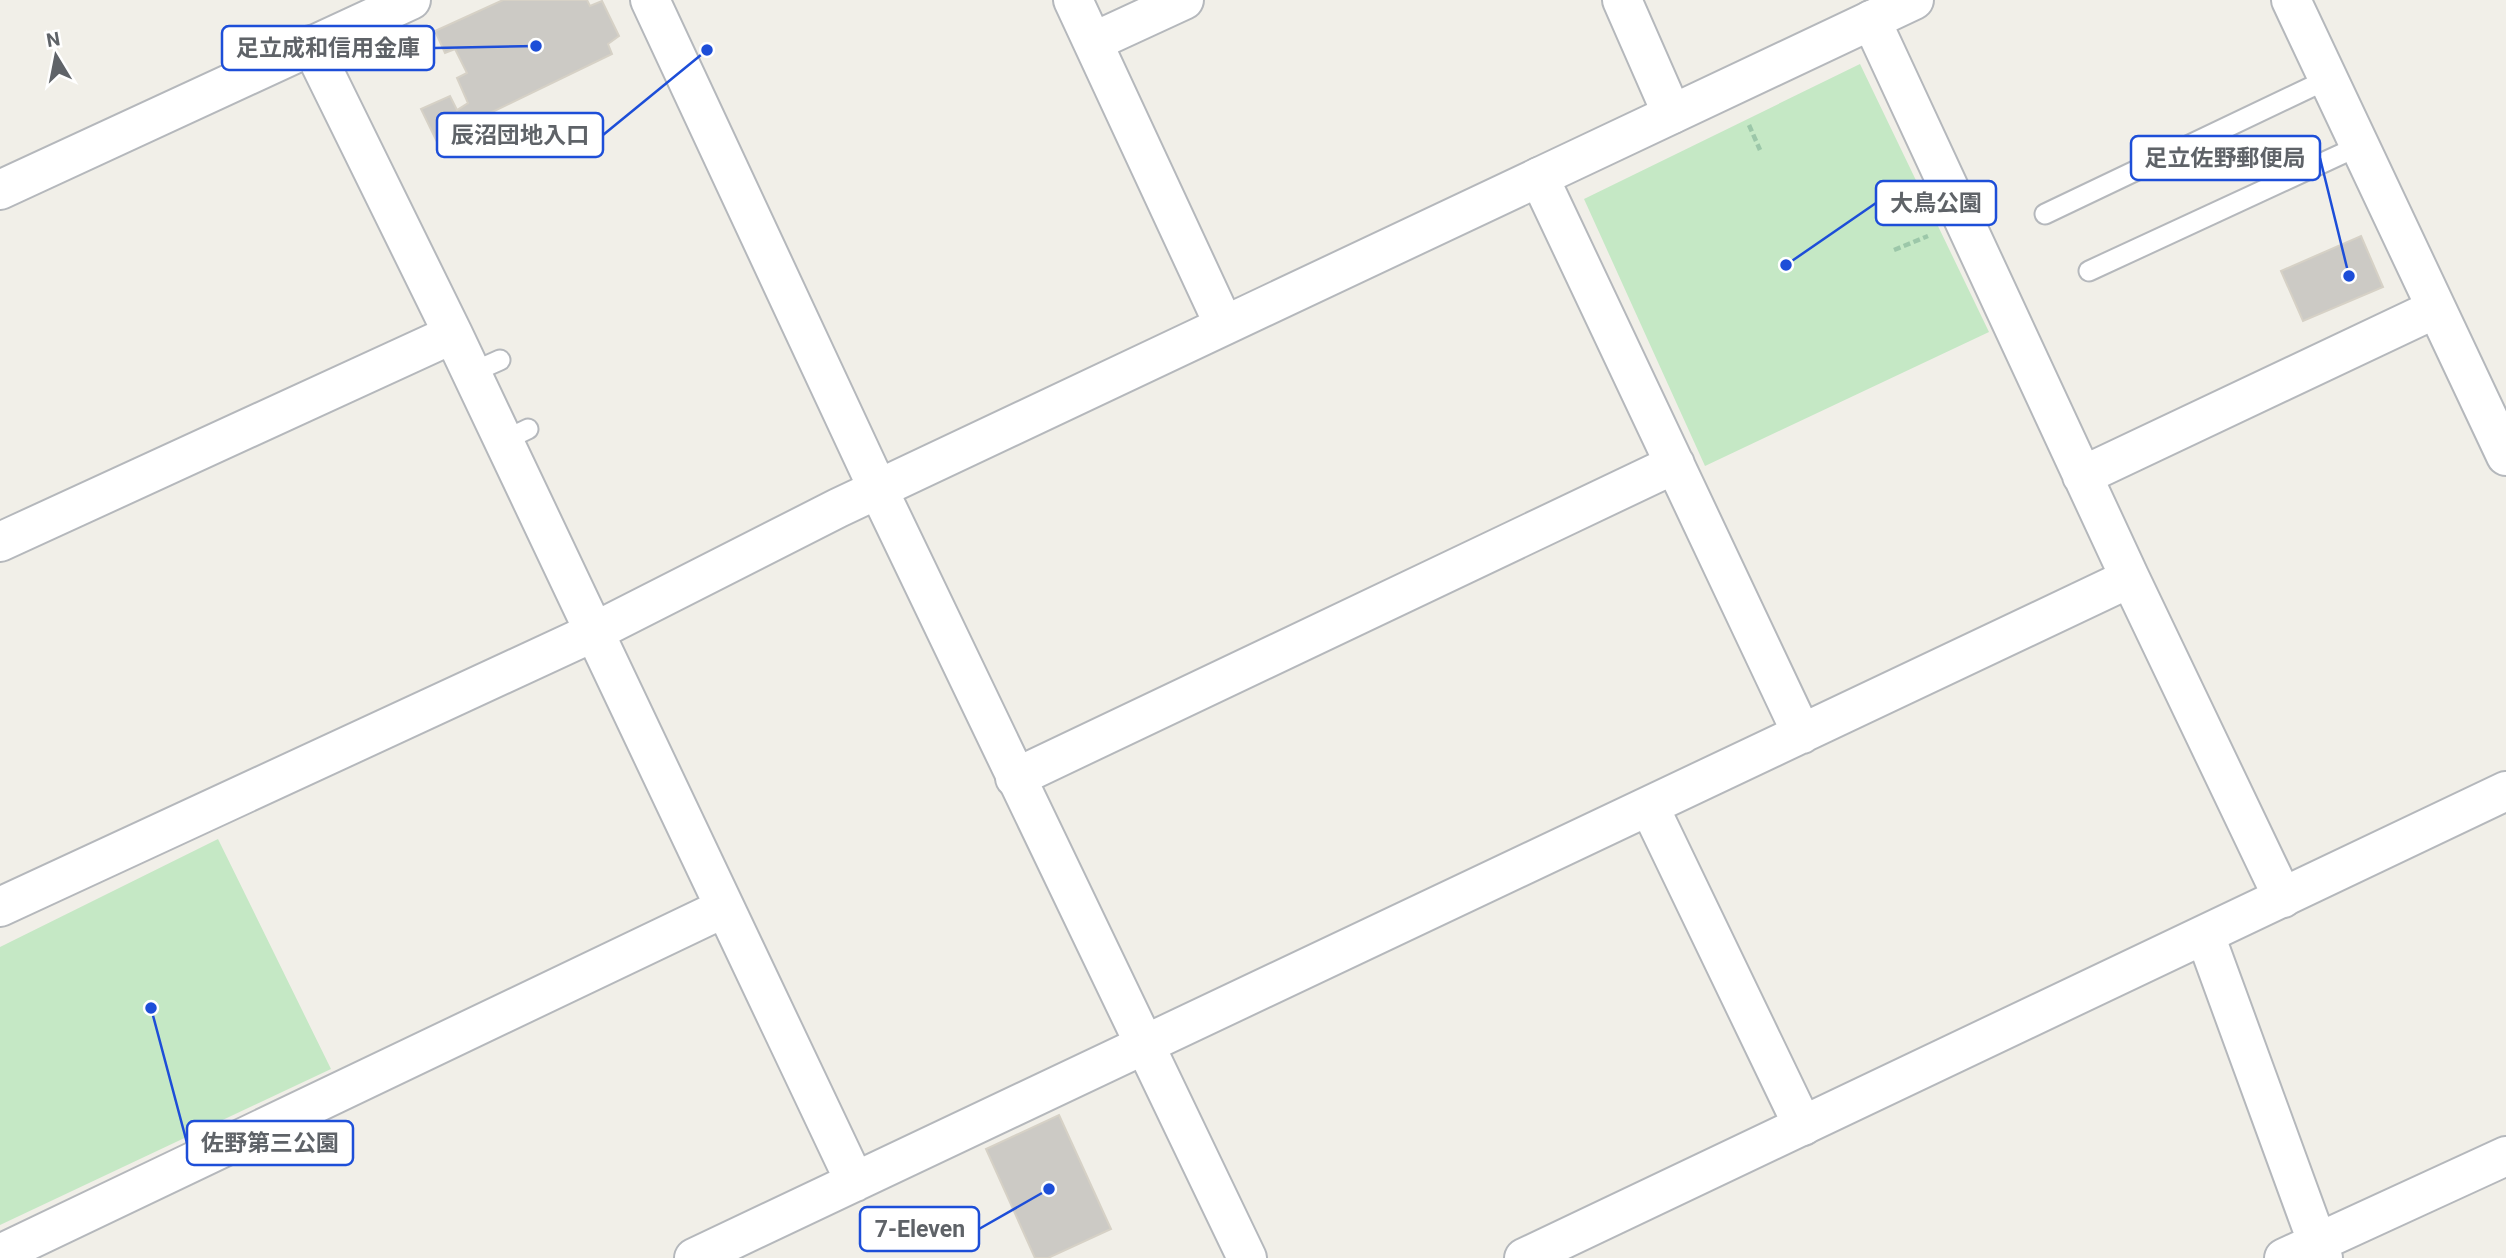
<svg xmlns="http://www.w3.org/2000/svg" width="2506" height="1258" font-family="Roboto,'Noto Sans JP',sans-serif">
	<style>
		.green { fill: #c5e8c5 }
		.building { fill: #cccac5; stroke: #d6d1c6; stroke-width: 2 }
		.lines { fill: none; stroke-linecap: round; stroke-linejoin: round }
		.service-casing { stroke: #b5b8bc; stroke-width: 23 }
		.minor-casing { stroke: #b5b8bc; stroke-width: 42 }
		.tertiary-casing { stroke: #b5b8bc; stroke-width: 42 }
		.path { stroke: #9cc7a9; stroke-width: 4.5; stroke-dasharray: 7 3.5; stroke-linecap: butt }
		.service { stroke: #fff; stroke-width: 19 }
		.minor { stroke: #fff; stroke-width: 38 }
		.tertiary { stroke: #fff; stroke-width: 38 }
		.leader { fill: none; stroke: #1d4ed8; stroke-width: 2.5 }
		.callout-dot { fill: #1d4ed8; stroke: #fff; stroke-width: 2.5 }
		.callout { fill: #fff; stroke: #1d4ed8; stroke-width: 2.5 }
		.callout-label { font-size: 23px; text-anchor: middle; font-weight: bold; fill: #5f6368 }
	</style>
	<rect width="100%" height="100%" fill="#f1efe8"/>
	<path class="green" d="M1860 64 1989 332 1705 466 1584 199Z
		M218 839 331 1069 0 1225V947Z"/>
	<path class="building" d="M503 0H587L590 6 602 1 619 36 608 44 612 54 488 114 490 119 438 144 421 109 450 96 457 110 468 103 457 78 467 73 455 49 445 53 435 31Z
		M2361 236 2383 287 2303 321 2281 271Z
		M1059 1115 1111 1229 1048 1258H1035L986 1149Z"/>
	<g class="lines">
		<defs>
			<path id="service" d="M2045 214 2328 79
				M2089 271 2359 146
				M471 373 500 360
				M503 441 528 429"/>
			<path id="minor" d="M1073 0 1224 325
				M1622 0 1672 114
				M2291 0 2506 456
				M1871 20 2130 578 2283 898
				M1093 42 1184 0
				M311 45 453 334 855 1182
				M1539 177 1802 734
				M2082 476 2435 309
				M0 542 453 334
				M1015 778 1675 464
				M1649 806 1803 1126
				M2205 935 2323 1258
				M0 1254 724 908
				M694 1258 2130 578
				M2284 1258 2506 1156"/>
			<path id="tertiary" d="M650 0 878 489 1247 1258
				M0 190 411 0
				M0 907 594 632 838 508 1914 0
				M1524 1258 2506 791"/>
		</defs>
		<use href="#service" class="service-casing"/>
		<use href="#minor" class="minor-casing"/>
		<use href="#tertiary" class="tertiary-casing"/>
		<path class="path" d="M1749 125 1760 150
			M1894 250 1928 236"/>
		<use href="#service" class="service"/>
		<use href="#minor" class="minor"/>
		<use href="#tertiary" class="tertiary"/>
	</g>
	<path class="leader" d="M536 46L434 48M707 50L603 135M2349 276L2320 158M1786 265L1876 203M151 1008L187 1143M1049 1189L979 1229"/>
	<g class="callout-dot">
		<circle cx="536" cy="46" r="7"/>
		<circle cx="707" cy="50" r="7"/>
		<circle cx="2349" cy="276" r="7"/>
		<circle cx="1786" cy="265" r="7"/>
		<circle cx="151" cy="1008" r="7"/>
		<circle cx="1049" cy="1189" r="7"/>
	</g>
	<g class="callout">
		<rect x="222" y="26" width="212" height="44" rx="7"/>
		<rect x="437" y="113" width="166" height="44" rx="7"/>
		<rect x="2131" y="136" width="189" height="44" rx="7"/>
		<rect x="1876" y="181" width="120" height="44" rx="7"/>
		<rect x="187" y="1121" width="166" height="44" rx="7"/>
		<rect x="860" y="1207" width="119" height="44" rx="7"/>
	</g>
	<g class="callout-label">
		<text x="328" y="56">足立成和信用金庫</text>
		<text x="520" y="143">辰沼団地入口</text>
		<text x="2225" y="166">足立佐野郵便局</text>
		<text x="1936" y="211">大鳥公園</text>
		<text x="270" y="1151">佐野第三公園</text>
		<text x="920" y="1237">7-Eleven</text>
	</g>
	<g transform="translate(56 56) rotate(350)" stroke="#ffffff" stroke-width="5" paint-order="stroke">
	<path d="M0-5L12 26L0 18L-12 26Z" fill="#5f6368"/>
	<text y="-10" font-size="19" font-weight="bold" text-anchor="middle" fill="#5f6368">N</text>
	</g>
</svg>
